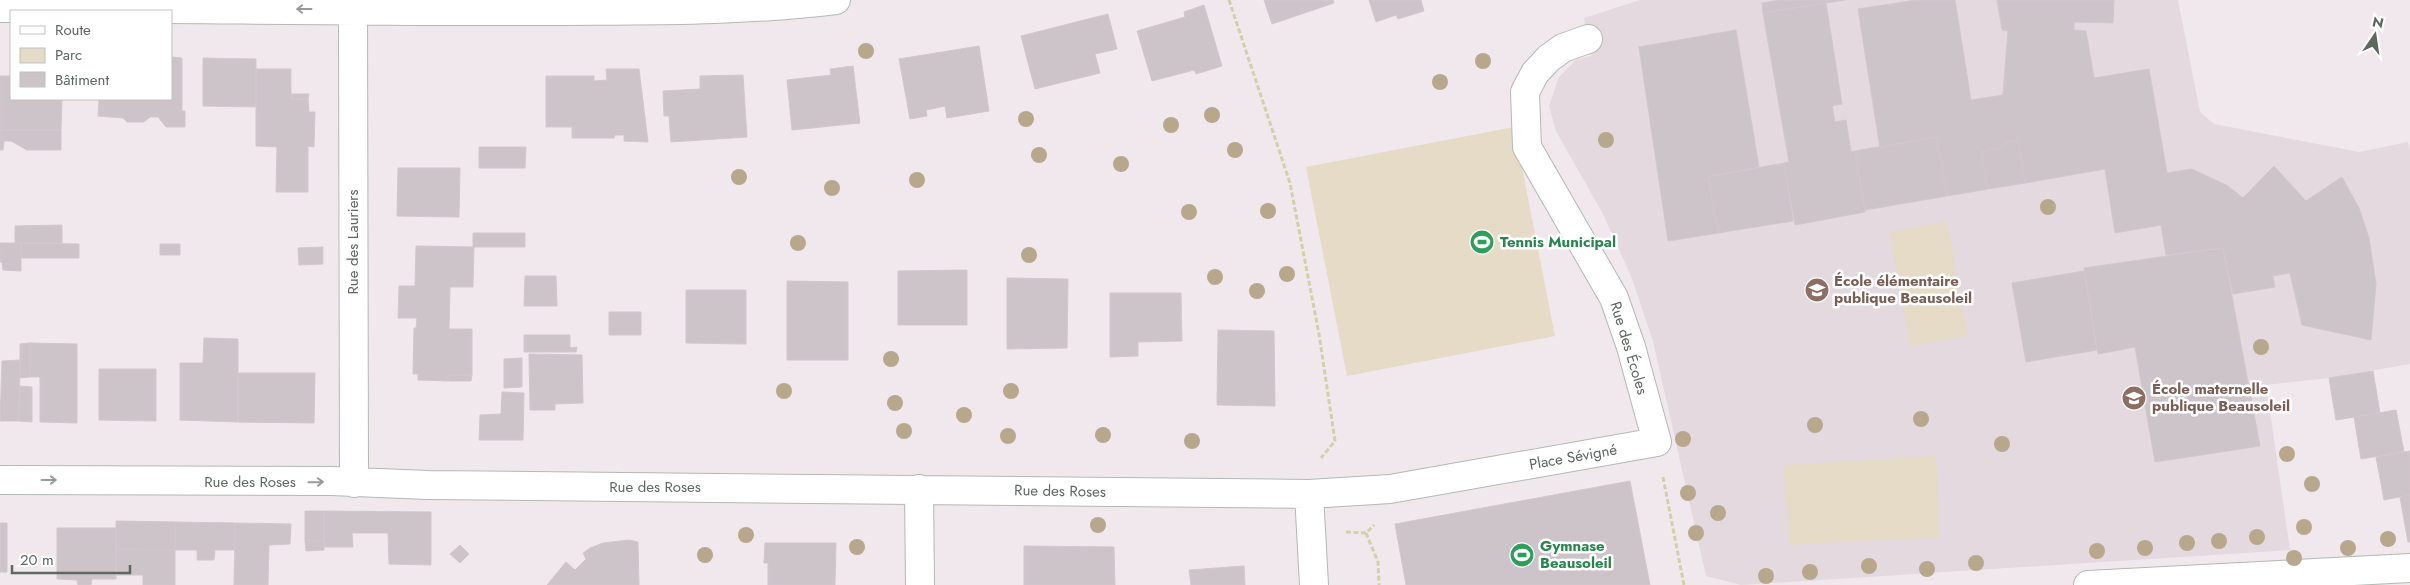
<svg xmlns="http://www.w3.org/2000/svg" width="2410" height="585" font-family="Jost,sans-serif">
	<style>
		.education { fill: #e3d9de }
		.green { fill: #e6dbc6 }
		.building { fill: #ccc4c8; stroke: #d4c6cf }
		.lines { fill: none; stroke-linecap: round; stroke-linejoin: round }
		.minor-casing { stroke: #b3b9b4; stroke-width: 30 }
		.path { stroke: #d2d0a7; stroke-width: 3; stroke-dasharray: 5 2.5; stroke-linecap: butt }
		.minor { stroke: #fff; stroke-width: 28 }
		.tree { fill: #b7a88c }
		.oneway { stroke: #979c98 }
		.labels { text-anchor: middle; stroke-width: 5; stroke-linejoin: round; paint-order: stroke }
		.street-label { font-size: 15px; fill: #5f6761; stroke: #fff }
		.leisure-label { font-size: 15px; font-weight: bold; fill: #27864d; stroke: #fff; text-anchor: start }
		.education-label { font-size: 15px; font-weight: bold; fill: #785e54; stroke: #fff; text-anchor: start }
	</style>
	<rect width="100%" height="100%" fill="#f0e8ec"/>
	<path class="education" d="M1640 0H2178L2200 112 2214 124 2359 152 2408 142 2410 152V364L2329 378 2266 385 2290 550 1741 585 1706 576 1653 341 1631 276 1603 214 1556 131 1549 106 1559 77 1576 60 1591 56 1584 18Z"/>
	<path class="green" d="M1514 127 1555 336 1347 376 1306 167Z
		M1947 221 1967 336 1910 346 1890 232Z
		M1936 456 1940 537 1789 545 1784 465Z"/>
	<path class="building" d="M1264 0H1333L1334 3 1272 24Z
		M1369 0H1421L1424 11 1398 19 1396 15 1376 22Z
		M1781 0H1845L1763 13 1762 3Z
		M1955 0 1971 100 2003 95 2008 31 2002 30 1997 0H2114L2113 23 2074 22V30L2086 31 2094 78 2149 69 2167 173 2192 169 2228 186 2243 198 2274 166 2306 201 2342 177 2359 208 2369 238 2376 284 2371 340 2302 325 2290 273 2273 276 2275 287 2233 294 2223 248 2166 255 2161 225 2115 233 2105 169 2025 183 2018 140 2004 143 2000 148 1981 152 1988 189 1947 196 1936 137 1880 148 1858 9 1916 0Z
		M1826 3 1842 104 1832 106 1835 122 1846 120 1851 152 1855 151 1865 212 1795 225 1784 163 1789 162 1763 13Z
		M1204 5 1222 66 1196 74 1194 70 1152 81 1137 31 1185 17 1184 12Z
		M1108 14 1117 49 1095 54 1100 73 1035 89 1021 36Z
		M1736 30 1759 167 1708 177 1718 233 1668 241 1639 47Z
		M979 46 989 111 947 118 945 106 926 110 927 116 910 119 899 59Z
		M171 57 182 58V111H185V127H166L158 117H150L144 122H127L123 118 98 116 99 99H171Z
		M203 58 256 59V107L203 106Z
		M853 66 860 123 792 130 787 80 831 75 830 69Z
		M256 69H291V99H308L309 112H315L314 147 308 146V192H276L277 147 256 146Z
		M606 69H639L648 142 624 141V135H615L614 138H572V127H546V76H594V81L607 80Z
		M743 75 747 137 671 142 669 116H664L663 91 700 89V76Z
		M0 76H11V99H62L61 130H0Z
		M291 94H309L308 99H291Z
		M0 130H61V150H27L11 141H4L3 150H0Z
		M1936 137 1947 196 1865 210 1855 151Z
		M2018 140 2025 183 1988 189 1981 152 2000 148 2004 143Z
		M479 147H526L525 168H479Z
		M1784 163 1793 221 1718 233 1708 177Z
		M398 168H460L459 217 397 216Z
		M62 225V243H15V226Z
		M473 233H525V247H473Z
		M0 243H21V271L3 270 2 262H0Z
		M21 243 79 244V258H21Z
		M160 244H180V255H160Z
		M416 246 474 247 473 287H450L449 329H472V375H448V381L418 380V374H413L414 328H416L417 318H398L399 286H415Z
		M323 247V264L299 265 298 248Z
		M2223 248 2260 446 2155 462 2135 347 2098 354 2084 268Z
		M967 270V325H898V271Z
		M2084 271 2097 350 2026 362 2012 283Z
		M525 276H556L557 306H524Z
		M1007 278 1068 279 1067 348 1007 349Z
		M787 281 848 282V360H787Z
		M686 290H746V344L686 343Z
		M1110 293H1181L1182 341 1138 342V356L1110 357Z
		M609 312H641V335H609Z
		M1218 330 1274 331 1275 406 1217 405Z
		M524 335H570V348L577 347 576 352H524Z
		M204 338 238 339V422L180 420V363H203Z
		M29 343 30 377 20 378V344Z
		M29 343 77 344V423L40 422V377H30Z
		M529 354 582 355 583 403 555 404V410H530Z
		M522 358V387L504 388V359Z
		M20 360 19 421H0L2 361Z
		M99 369H156V421L99 420Z
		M2373 371 2380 413 2336 420 2329 378Z
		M238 373H315L314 423 238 422Z
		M448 375H472L471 381H448Z
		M20 386 32 387V422L19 421Z
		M502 392 524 393 523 440H479L480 415 501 414Z
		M2396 410 2404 452 2361 459 2354 417Z
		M2410 451V495L2384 500 2376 457Z
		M1630 481 1650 585H1406L1395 524Z
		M2410 495V542H2408L2400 497Z
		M305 511H324V541L305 540Z
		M324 511 431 512V565L389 564 388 533H352L353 547H324Z
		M116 521 175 522V550L116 549Z
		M175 522 235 523 234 550H215L214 560H197V550H175Z
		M0 523H7V572H0Z
		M235 523 291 524 290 544 269 545 268 585H234Z
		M57 528H116V579H92L91 585H78L77 580 57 579Z
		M305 540 324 541V550L306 551Z
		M629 540 638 542 639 585H547L566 562 575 570 586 559 583 553 590 548 603 543Z
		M765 543H836L835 585H768V563H764Z
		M460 545 469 554 460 563 450 554Z
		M1024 546 1114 547 1115 585H1024Z
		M116 549 175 550V585H143V575H117Z
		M1244 566 1245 585H1191L1189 570Z"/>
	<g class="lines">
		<defs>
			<path id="minor" d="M353 0 354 483
				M0 8C181 8 362 12 542 11 640 10 739 12 836 0
				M0 480 331 481 428 485 1309 494 1390 489 1657 442 1631 347 1614 298 1527 147 1525 92 1535 73 1549 58 1563 48 1588 39
				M919 489 920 585
				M1309 494 1314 585
				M2088 585 2410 568"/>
		</defs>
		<use href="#minor" class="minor-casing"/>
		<path class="path" d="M1229 0 1290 183 1319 334 1335 441 1321 458
			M1663 477 1684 585
			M1346 532 1366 533 1374 525
			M1366 533 1378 562 1379 585"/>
		<use href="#minor" class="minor"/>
	</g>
	<g class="tree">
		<circle cx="866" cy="51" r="8"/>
		<circle cx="1483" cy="61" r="8"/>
		<circle cx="1440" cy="82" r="8"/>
		<circle cx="1212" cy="115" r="8"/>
		<circle cx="1026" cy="119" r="8"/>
		<circle cx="1171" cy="125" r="8"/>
		<circle cx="1606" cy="140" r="8"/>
		<circle cx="1235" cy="150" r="8"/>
		<circle cx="1039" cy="155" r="8"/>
		<circle cx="1121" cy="164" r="8"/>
		<circle cx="739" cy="177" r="8"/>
		<circle cx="917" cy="180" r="8"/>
		<circle cx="832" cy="188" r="8"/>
		<circle cx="2048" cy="207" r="8"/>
		<circle cx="1268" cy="211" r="8"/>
		<circle cx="1189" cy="212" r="8"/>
		<circle cx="798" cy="243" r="8"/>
		<circle cx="1029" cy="255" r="8"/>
		<circle cx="1287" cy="274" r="8"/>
		<circle cx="1215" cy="277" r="8"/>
		<circle cx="1257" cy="291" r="8"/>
		<circle cx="2261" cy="347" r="8"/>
		<circle cx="891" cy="359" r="8"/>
		<circle cx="784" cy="391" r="8"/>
		<circle cx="1011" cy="391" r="8"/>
		<circle cx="895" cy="403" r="8"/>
		<circle cx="964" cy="415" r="8"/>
		<circle cx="1921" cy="419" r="8"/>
		<circle cx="1815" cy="425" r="8"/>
		<circle cx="904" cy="431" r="8"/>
		<circle cx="1103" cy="435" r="8"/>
		<circle cx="1008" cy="436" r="8"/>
		<circle cx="1683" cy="439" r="8"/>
		<circle cx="1192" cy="441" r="8"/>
		<circle cx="2002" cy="444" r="8"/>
		<circle cx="2287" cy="454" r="8"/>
		<circle cx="2312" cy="484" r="8"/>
		<circle cx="1688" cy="493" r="8"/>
		<circle cx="1718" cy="513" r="8"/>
		<circle cx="1098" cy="525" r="8"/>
		<circle cx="2304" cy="527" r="8"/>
		<circle cx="1696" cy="533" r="8"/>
		<circle cx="746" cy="535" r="8"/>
		<circle cx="2257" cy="537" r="8"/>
		<circle cx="2388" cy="539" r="8"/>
		<circle cx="2219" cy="541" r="8"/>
		<circle cx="2187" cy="543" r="8"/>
		<circle cx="857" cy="547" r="8"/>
		<circle cx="2145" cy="548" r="8"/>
		<circle cx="2348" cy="548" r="8"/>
		<circle cx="2097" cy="551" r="8"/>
		<circle cx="705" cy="555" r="8"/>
		<circle cx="2294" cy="558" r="8"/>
		<circle cx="1976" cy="563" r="8"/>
		<circle cx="1869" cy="566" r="8"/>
		<circle cx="1927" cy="569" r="8"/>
		<circle cx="1810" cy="572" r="8"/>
		<circle cx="1766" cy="576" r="8"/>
	</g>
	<defs><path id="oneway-shaft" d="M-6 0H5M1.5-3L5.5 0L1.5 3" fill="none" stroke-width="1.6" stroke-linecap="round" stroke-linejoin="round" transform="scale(1.25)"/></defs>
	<g class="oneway">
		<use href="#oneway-shaft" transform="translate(304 9) rotate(-180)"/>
		<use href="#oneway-shaft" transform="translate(49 480)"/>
		<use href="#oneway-shaft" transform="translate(316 482) rotate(-1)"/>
	</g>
	<defs>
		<symbol id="stadium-disc" viewBox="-11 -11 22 22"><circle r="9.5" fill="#2e9e5b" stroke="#fff"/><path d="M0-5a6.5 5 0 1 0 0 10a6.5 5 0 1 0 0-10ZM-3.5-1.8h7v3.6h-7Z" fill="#fff"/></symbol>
		<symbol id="school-disc" viewBox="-11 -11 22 22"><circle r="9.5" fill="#8d6e63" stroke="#fff"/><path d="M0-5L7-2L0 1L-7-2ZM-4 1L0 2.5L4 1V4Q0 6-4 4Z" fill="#fff"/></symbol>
	</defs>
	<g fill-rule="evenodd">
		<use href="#stadium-disc" x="1468" y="228" width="28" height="28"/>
		<use href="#school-disc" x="1803" y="276" width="28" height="28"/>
		<use href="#school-disc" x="2120" y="384" width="28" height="28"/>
		<use href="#stadium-disc" x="1508" y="541" width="28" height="28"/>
	</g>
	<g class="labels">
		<g class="street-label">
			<text transform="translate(353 242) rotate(-90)" y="5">Rue des Lauriers</text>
			<text transform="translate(1629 348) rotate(73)" y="5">Rue des Écoles</text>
			<text transform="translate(1573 457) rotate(-10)" y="5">Place Sévigné</text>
			<text x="250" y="487">Rue des Roses</text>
			<text x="655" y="492">Rue des Roses</text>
			<text transform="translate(1060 491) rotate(1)" y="5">Rue des Roses</text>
		</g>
		<g class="leisure-label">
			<text x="1500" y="247">Tennis Municipal</text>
			<text x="1540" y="551">Gymnase<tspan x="1540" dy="17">Beausoleil</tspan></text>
		</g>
		<g class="education-label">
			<text x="1834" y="286">École élémentaire<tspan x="1834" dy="17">publique Beausoleil</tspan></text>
			<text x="2152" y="394">École maternelle<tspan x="2152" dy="17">publique Beausoleil</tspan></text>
		</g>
	</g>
	<rect x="10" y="10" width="162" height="90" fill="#ffffff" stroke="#bfc2c0"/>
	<rect x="20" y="26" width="25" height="8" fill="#ffffff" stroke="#bfc2c0"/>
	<text x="55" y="35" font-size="15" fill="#5f6761">Route</text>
	<rect x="20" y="48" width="25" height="15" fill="#e6dbc6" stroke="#bfc2c0"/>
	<text x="55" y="60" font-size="15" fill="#5f6761">Parc</text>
	<rect x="20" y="72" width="25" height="15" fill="#ccc4c8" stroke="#bfc2c0"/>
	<text x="55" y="85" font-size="15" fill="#5f6761">Bâtiment</text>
	<g transform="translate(2375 35) rotate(13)" stroke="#ffffff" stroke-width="4" paint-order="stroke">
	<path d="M0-4L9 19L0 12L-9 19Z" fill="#5f6761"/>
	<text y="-8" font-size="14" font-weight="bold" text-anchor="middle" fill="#5f6761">N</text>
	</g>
	<path d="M12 565v8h118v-8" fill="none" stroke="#5f6761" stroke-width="2.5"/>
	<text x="20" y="565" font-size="15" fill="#5f6761" stroke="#ffffff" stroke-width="4" paint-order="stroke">20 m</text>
</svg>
